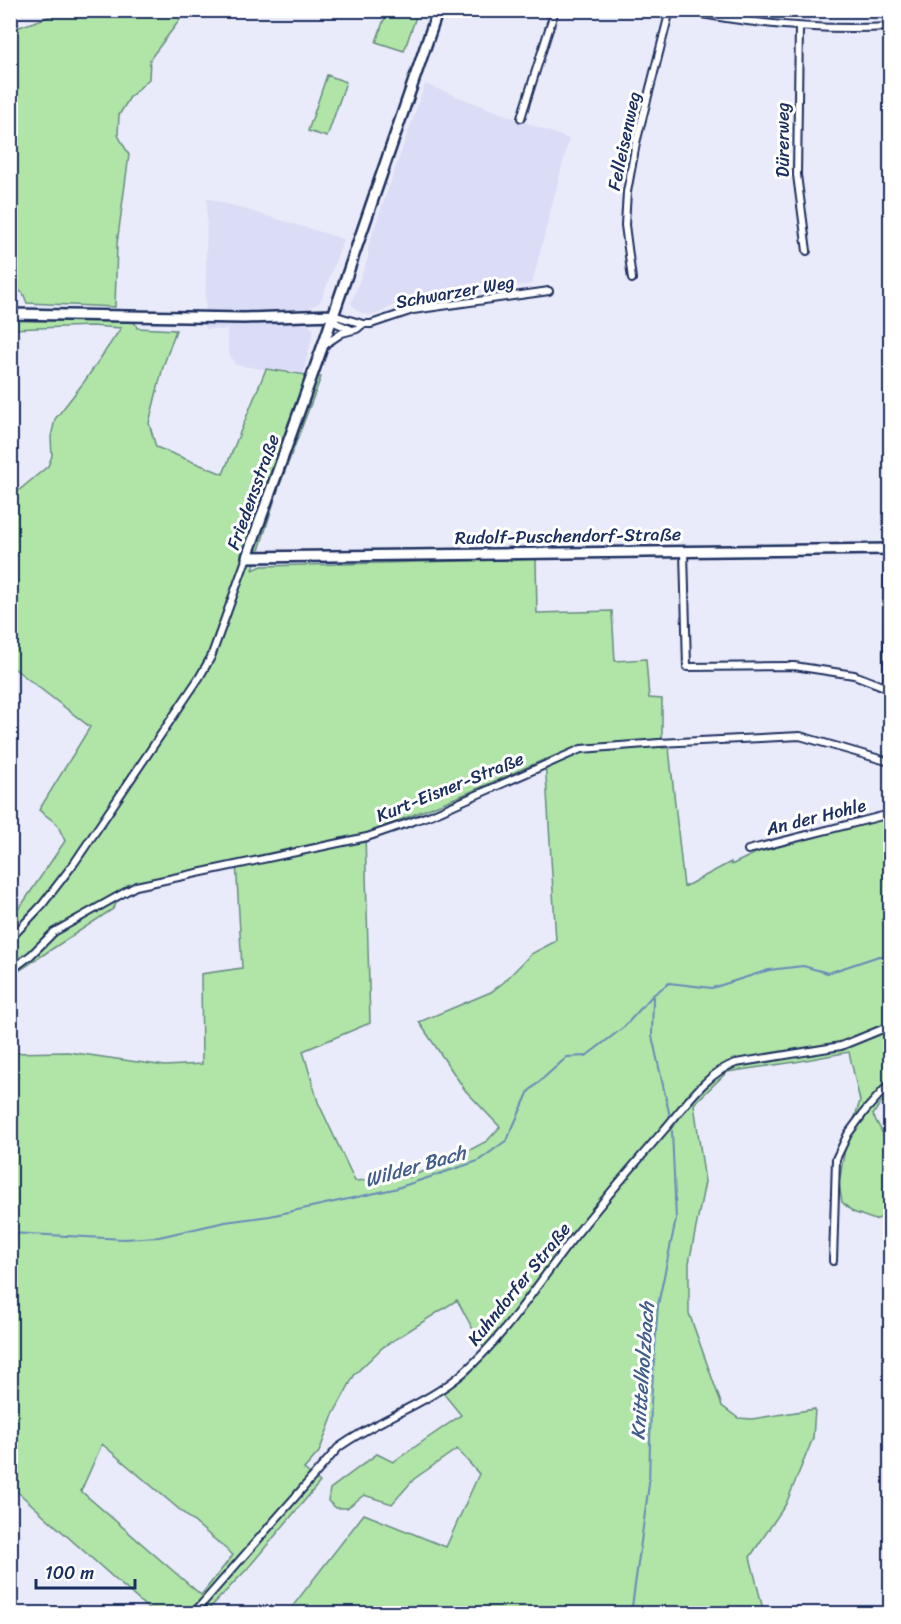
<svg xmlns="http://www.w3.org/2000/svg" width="901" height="1624" font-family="Sriracha,sans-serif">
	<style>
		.built { fill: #dbddf6 }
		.green { fill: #b0e5a7; stroke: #668a82; stroke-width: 1.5; fill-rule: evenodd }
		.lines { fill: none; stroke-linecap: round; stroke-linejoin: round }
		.stream { stroke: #678bb9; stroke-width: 2 }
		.street-casing { stroke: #1b2f5e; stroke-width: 10 }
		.secondary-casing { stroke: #1b2f5e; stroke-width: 14 }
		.street { stroke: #fff; stroke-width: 6 }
		.secondary { stroke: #fff; stroke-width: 9 }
		.labels { text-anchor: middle; stroke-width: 6; stroke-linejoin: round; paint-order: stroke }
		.street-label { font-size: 18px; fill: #1b2f5e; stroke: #fff }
		.water-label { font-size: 20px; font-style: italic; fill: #415d8b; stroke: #fff }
	</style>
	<rect width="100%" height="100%" fill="#eaebfa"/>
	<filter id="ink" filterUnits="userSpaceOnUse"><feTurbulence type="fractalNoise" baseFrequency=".0167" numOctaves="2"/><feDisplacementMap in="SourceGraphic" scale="12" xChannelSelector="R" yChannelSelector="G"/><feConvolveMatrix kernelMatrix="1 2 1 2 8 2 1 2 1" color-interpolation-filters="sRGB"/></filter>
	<g filter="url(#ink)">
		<path class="built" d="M425 84 569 139 532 284 398 303 378 314 368 315 357 311 351 303 368 258V246Z
			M207 198 344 239 322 298 318 304 308 308 309 324 314 329 303 375 235 365 228 351 227 330 205 329Z"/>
		<path class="green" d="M68 10H184L185 13 150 59 149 79 130 97 119 115 118 135 129 155 117 244 115 307 27 303 23 293 11 286V30Z
			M387 11H418L404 51 376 42Z
			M327 75 346 82 327 137 308 131Z
			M11 320 129 321 135 323 137 328 176 330 163 367 149 423 156 447 223 474 266 369 321 377 277 492 253 570 262 566 536 559 537 613 612 611 615 661 646 659 649 698 662 699V748H669L684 887 731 862V865L758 852 890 817V1095L879 1105 873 1115 890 1147V1214L875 1220 853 1212 842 1202 839 1183 845 1148 860 1101 849 1052 795 1062 727 1072 694 1104 705 1182 689 1263V1313L722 1406 738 1418 752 1419 815 1409 813 1438 786 1504 750 1557 764 1613 301 1614 292 1607 364 1514 446 1547 479 1474 457 1449 414 1479 392 1504 364 1495 347 1508H336L328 1501 330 1489 377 1454 393 1462 461 1415 443 1393 468 1375 487 1355 457 1300 383 1347 355 1374 333 1415 319 1452 304 1469 320 1482 248 1568 205 1613H153L11 1486 10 1053 68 1052 165 1066 202 1064 201 974 242 968 236 861 127 885 113 909 11 976V917L23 903 65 841 57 824 39 810 90 727 11 666V497L48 466 52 456 51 437 55 419 84 382 121 328 91 326 11 329ZM545 759 556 941 531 954 504 982 491 992 419 1022 465 1090 500 1127 487 1141 449 1161 409 1177 355 1181 318 1102 303 1051 370 1023 365 834 470 792ZM102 1444 233 1555 201 1595 81 1491Z"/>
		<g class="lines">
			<path class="stream" d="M653 996 652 1036 670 1117
				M10 1233 124 1239 159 1237 225 1222 270 1216 394 1189 478 1161 507 1140 529 1091 567 1057 586 1056 624 1027 653 995 669 983 712 988 769 970 803 966 828 973 879 956H890
				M631 1614 649 1484 651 1402 658 1305 676 1219 672 1131"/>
			<defs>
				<path id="street" d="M681 10C751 24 819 31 890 27
					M799 27 797 175 807 251
					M521 118 555 10
					M632 279 625 225 627 192 636 143 670 10
					M333 315 363 324H371L413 310 549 291
					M333 316 336 323 350 329
					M324 345 342 333 357 329 363 324
					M684 551 687 667 794 666 854 675 890 689
					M887 687 888 549
					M748 850 890 814
					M10 939 42 905 75 862 199 678 211 657 247 557
					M10 971 31 955 54 932 136 886 367 837 431 815 581 749 659 743 800 736 890 762
					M833 1261 836 1159 848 1134 865 1111 890 1083
					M193 1614 338 1448C377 1419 426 1405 463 1373 504 1337 534 1289 567 1246 598 1207 631 1168 664 1130 683 1108 708 1071 736 1063L841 1046 890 1026"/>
				<path id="secondary" d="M438 10 323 345 247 557 890 549
					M10 314 244 318 333 315"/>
			</defs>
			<use href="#street" class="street-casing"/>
			<use href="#secondary" class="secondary-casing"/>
			<use href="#street" class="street"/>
			<use href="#secondary" class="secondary"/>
		</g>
	</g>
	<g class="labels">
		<g class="street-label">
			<text transform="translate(783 140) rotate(-90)" y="6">Dürerweg</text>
			<text transform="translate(624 141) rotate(-78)" y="6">Felleisenweg</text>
			<text transform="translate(455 292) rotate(-10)" y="6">Schwarzer Weg</text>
			<text transform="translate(253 492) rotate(-70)" y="6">Friedensstraße</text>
			<text transform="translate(568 536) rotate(-1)" y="6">Rudolf-Puschendorf-Straße</text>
			<text transform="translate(450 787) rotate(-22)" y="6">Kurt-Eisner-Straße</text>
			<text transform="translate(816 817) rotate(-14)" y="6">An der Hohle</text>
			<text transform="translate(519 1284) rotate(-51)" y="6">Kuhndorfer Straße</text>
		</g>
		<g class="water-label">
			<text transform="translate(415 1166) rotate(-16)" y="7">Wilder Bach</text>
			<text transform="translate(642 1371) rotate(-86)" y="7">Knittelholzbach</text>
		</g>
	</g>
	<rect width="901" height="1624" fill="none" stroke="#fff" stroke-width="36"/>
	<rect x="18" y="18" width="865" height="1588" fill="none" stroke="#1b2f5e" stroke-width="2" filter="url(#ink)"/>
	<path d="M36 1579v9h99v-9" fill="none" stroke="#1b2f5e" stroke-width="3"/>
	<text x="45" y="1579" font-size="18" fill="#1b2f5e" stroke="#ffffff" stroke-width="4.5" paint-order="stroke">100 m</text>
</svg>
